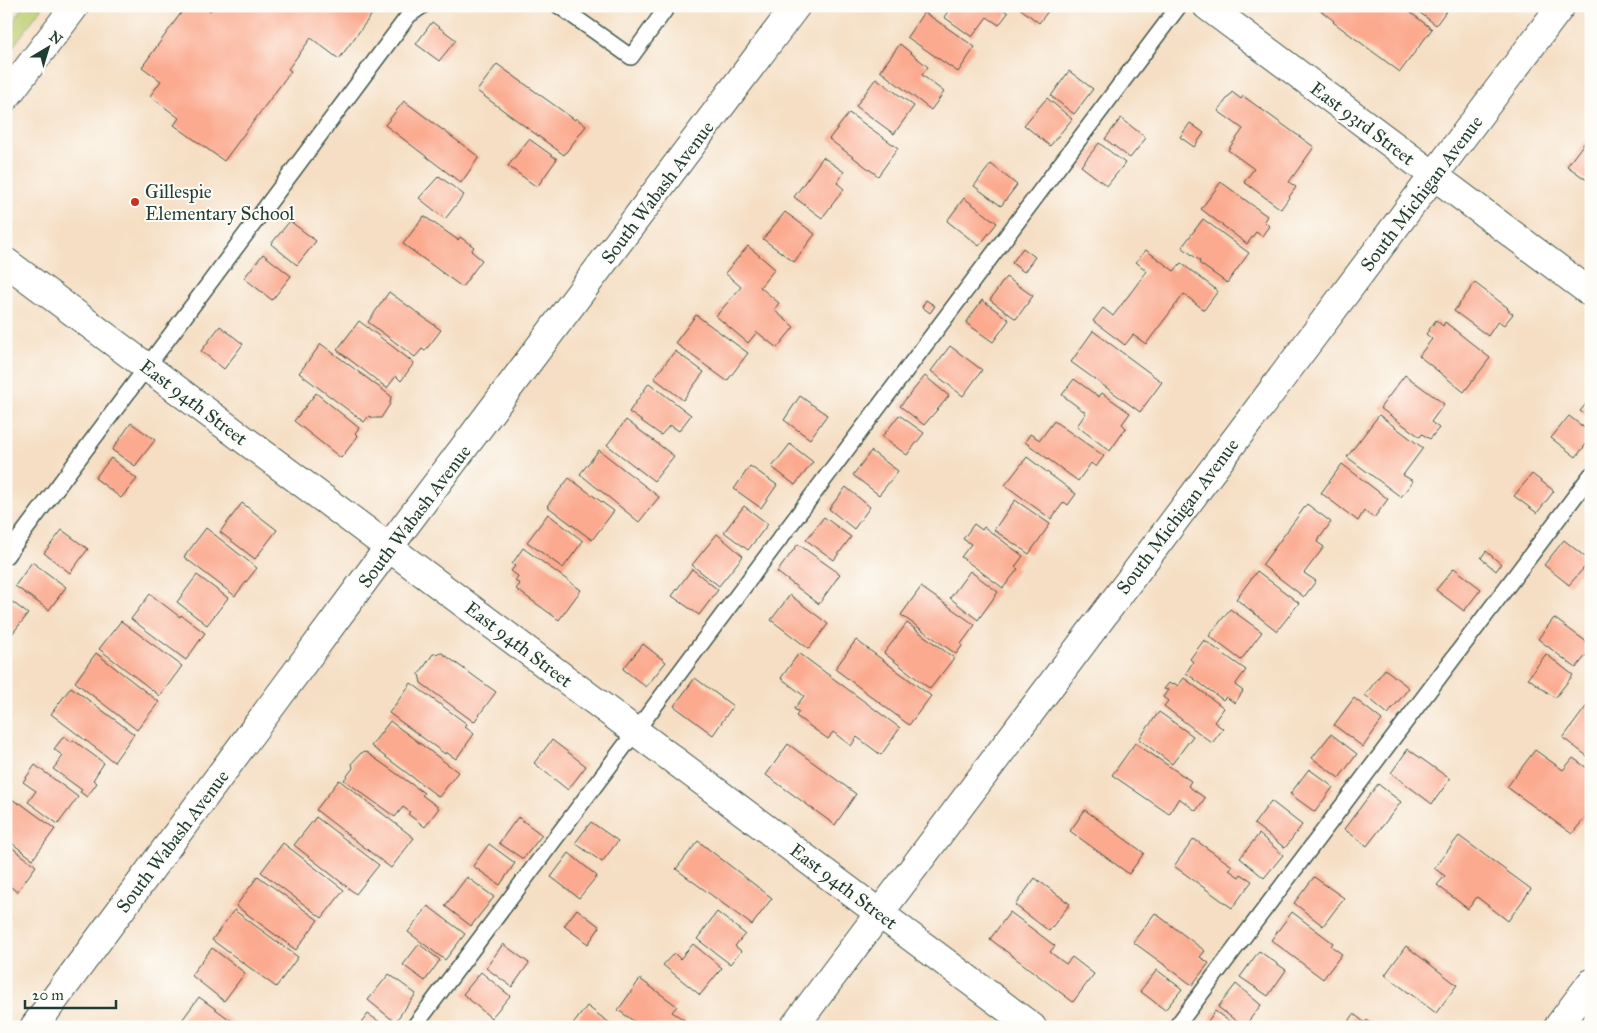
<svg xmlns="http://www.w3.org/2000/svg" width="1597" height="1033" font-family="'IM FELL Great Primer',serif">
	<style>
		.green { fill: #bdcc6e; stroke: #6e8451 }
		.building { fill: #fbaa8f }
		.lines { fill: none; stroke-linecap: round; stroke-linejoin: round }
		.lane-casing { stroke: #3f5549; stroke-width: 18 }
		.street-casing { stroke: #3f5549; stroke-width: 30 }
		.secondary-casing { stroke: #3f5549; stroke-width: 30 }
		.lane { stroke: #fff; stroke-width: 15 }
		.street { stroke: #fff; stroke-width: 28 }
		.secondary { stroke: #fff; stroke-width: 28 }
		.poi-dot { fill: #c8321e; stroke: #fdfcf7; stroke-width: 2 }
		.labels { text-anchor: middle; stroke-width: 4; stroke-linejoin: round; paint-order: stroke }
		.street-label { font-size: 19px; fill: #1f3d34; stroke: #fdfcf7 }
		.poi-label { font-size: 19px; fill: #1f3d34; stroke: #fdfcf7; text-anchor: start }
	</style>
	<rect width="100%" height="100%" fill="#fdfcf7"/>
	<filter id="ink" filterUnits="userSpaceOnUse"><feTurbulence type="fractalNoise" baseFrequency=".02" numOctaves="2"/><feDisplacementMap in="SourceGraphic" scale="10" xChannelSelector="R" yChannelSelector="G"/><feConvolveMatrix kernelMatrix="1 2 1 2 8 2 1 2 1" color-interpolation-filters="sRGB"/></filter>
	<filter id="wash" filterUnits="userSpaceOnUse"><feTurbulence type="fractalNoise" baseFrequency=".0096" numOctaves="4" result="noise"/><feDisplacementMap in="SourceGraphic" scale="20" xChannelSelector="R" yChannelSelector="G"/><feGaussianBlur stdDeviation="1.12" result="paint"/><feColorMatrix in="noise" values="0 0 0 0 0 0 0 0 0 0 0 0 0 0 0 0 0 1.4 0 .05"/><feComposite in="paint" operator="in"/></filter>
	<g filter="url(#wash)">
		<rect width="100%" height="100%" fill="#f5dec3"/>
		<path class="green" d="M24 6H43L6 56V32Z"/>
		<g id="blocks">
			<path class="building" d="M186 6H203L210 11 213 6H378L339 59 311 38 288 69 291 71 224 161 174 125 179 118 150 96 161 81 142 67Z
				M952 6H999L1008 13 999 25 987 17 972 37 944 17Z
				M1017 6H1052L1039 23Z
				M1315 6H1402L1432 29 1400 72 1333 22 1334 21Z
				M1411 6H1450L1436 25Z
				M924 12 975 47 958 72 907 37Z
				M432 22 456 40 439 61 416 44Z
				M900 44 928 67 922 75 944 92 931 110 880 71Z
				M497 64 575 120 576 118 586 126 564 155 477 91Z
				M1069 71 1093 89 1074 114 1051 96Z
				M876 78 914 106 894 134 856 106Z
				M1232 92 1241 99 1243 96 1314 147 1289 182 1296 187 1281 209 1244 182 1254 169 1228 150 1243 129 1218 111Z
				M1047 98 1072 119 1050 146 1024 125Z
				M404 101 479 157 461 183 385 125Z
				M849 113 898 148 878 176 829 139Z
				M1121 118 1146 138 1130 158 1105 139Z
				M1190 123 1204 133 1194 147 1180 137Z
				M1588 138 1591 140V183L1567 166Z
				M529 139 557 159 537 187 508 166Z
				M1099 143 1125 163 1107 186 1081 166Z
				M823 157 844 172 837 183 844 189 822 218 794 197Z
				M991 164 1017 185 1001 206 974 186Z
				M439 176 464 195 445 219 419 198Z
				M1221 182 1267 216 1264 221 1269 226 1262 236 1256 232 1247 244 1201 209Z
				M964 198 997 223 979 246 947 221Z
				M785 212 815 234 794 262 763 239Z
				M424 216 458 240 460 237 474 247 471 251 482 260 462 287 403 244Z
				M1203 219 1249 253 1227 283 1199 263 1200 261 1182 247Z
				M290 221 316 241 297 265 271 244Z
				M748 246 775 269 760 287 779 303 774 310 794 327 777 348 757 332 748 343 716 316 741 287 725 273Z
				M1023 248 1035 257 1024 272 1012 263Z
				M1146 250 1174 271 1181 263 1218 291 1204 310 1184 294 1146 344 1133 335 1125 345 1093 321 1103 308 1113 316 1147 271 1136 262Z
				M263 254 291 276 272 300 244 278Z
				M1006 277 1033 296 1016 319 990 300Z
				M1475 283 1508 308 1507 309 1513 314 1504 325 1498 321 1488 336 1454 311Z
				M389 292 441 330 425 351 422 349 415 357 368 322Z
				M926 300 935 306 930 313 922 307Z
				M982 300 1009 320 993 342 966 323Z
				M696 315 748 353 727 381 675 343Z
				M1436 320 1443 326 1445 322 1490 358 1464 392 1419 356 1432 339 1426 334Z
				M359 321 414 363 401 381 396 376 387 388 337 350Z
				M220 326 243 344 224 369 201 351Z
				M1093 331 1162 382 1140 412 1071 362Z
				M321 344 391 396 390 404 381 418H373L369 416 364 422 299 373Z
				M950 346 982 370 963 396 931 371Z
				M675 351 704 372 683 400 654 378Z
				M1405 375 1444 404 1431 422 1439 428 1430 439 1422 434 1420 437 1380 408Z
				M925 376 949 396 924 425 900 406Z
				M1074 379 1099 397 1102 393 1130 413 1122 424 1126 428 1110 451 1077 426 1086 413 1062 395Z
				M649 383 691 415 679 431 670 425 661 435 629 412Z
				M316 393 359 428 355 433 358 436 341 458 294 421Z
				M800 396 827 415 810 439 784 420Z
				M1591 398V419L1580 411Z
				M899 415 924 433 907 455 882 437Z
				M1379 415 1423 448 1403 475 1413 481 1401 497 1347 457Z
				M1569 416 1591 433V438L1576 457 1551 438Z
				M626 420 674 456 654 481 607 445Z
				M1054 421 1104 456 1096 467 1091 463 1078 481 1025 442 1030 434 1040 440Z
				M131 423 155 440 135 466 112 450Z
				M790 444 813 462 795 485 772 467Z
				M599 450 659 497 639 522 580 474Z
				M871 451 898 471 879 495 853 475Z
				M1027 457 1076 494 1068 505 1064 502 1051 519 1005 485Z
				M111 458 137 479 121 498 95 478Z
				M1342 464 1388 499 1374 518 1364 511 1358 521 1321 493Z
				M750 466 777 485 761 508 734 489Z
				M1532 474 1554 491 1537 513 1514 496Z
				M569 478 614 511 592 540 547 506Z
				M846 487 870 507 854 529 829 509Z
				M1015 500 1050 524 1029 554 994 530Z
				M242 503 277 530 255 559 220 532Z
				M1307 504 1331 522 1317 542 1324 547 1304 573 1316 581 1304 597 1262 565Z
				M744 506 768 524 748 550 724 532Z
				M548 514 583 541 563 568 527 542Z
				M824 517 851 537 834 560 806 540Z
				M974 524 982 530 984 527 1023 556 1015 567 1018 569 1003 588 961 557 971 544 963 539Z
				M206 528 257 568 235 596 184 557Z
				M62 530 88 549 70 573 44 553Z
				M717 534 743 556 719 586 692 565Z
				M1564 540 1590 561 1569 585 1544 565Z
				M798 544 840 574 819 604 777 572Z
				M523 548 581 590 559 620 516 589 520 584 515 581 518 576 511 571 515 566 512 564Z
				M1486 551 1501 564 1496 571 1481 558Z
				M32 562 66 587 49 610 15 586Z
				M1454 568 1481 589 1464 611 1436 590Z
				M692 569 718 590 699 615 672 596Z
				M970 571 998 592 978 620 950 598Z
				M1257 571 1299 603 1277 631 1236 599Z
				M197 575 228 598 207 625 177 602Z
				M921 587 975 625 961 644 962 646 956 654 901 615Z
				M150 594 180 617 181 615 205 633 186 660 131 619Z
				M790 595 828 624 809 649 771 620Z
				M6 597 28 614 12 634 6 630Z
				M1230 609 1262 632 1241 660 1209 636Z
				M1554 618 1591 645V649L1576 668 1538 639Z
				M121 621 182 666 160 696 99 649Z
				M907 623 954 658 930 689 884 653Z
				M856 640 931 696 909 725 835 669Z
				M1204 640 1246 670 1235 685 1243 691 1235 703 1226 697 1223 700 1186 673 1193 662 1190 659Z
				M643 644 666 662 646 687 623 669Z
				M96 653 159 702 137 730 75 682Z
				M442 653 496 692 474 722 421 683 419 674 433 654Z
				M799 653 900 728 881 755 857 737 851 746 833 732 828 739 796 716 799 712 794 709 804 696 781 678Z
				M1546 654 1573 675 1555 698 1528 678Z
				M1385 669 1409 688 1388 714 1365 695Z
				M695 678 733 706 713 735 674 706Z
				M1184 678 1224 708 1214 722 1223 729 1212 743 1164 706 1168 701 1163 697 1168 690 1164 689 1169 683 1172 685 1174 683 1178 686Z
				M411 683 467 724 465 727 474 734 456 759 446 752 445 754 389 713Z
				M71 687 134 734 114 762 51 714Z
				M1354 698 1382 720 1363 747 1334 725Z
				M1591 700V759L1563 738Z
				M1159 712 1193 736 1172 764 1139 739Z
				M390 721 458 772 439 797 371 746Z
				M1331 734 1357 754 1339 778 1312 758Z
				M64 736 72 742 73 740 104 763 93 780 97 783 87 797 80 792 82 790 53 769 63 756 54 749Z
				M552 740 586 766 568 790 534 763Z
				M1135 743 1191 781 1188 786 1205 798 1196 811 1179 798 1169 814 1112 775Z
				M788 744 856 794 835 825 766 775Z
				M1408 749 1450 779 1432 804 1391 773Z
				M1535 750 1563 770 1573 758 1591 771V810L1572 834 1507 787Z
				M366 752 424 793 422 795 439 808 425 827 408 814 410 812 403 807 395 817 344 780 353 768 352 763 361 753Z
				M35 765 78 797 58 824 28 802 36 791 23 782Z
				M1309 769 1333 787 1315 812 1290 794Z
				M339 780 414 838 391 868 316 810Z
				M1378 784 1401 802 1367 846 1344 829Z
				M9 797 19 804 20 803 55 829 33 859 6 839V822L9 818 6 816V801Z
				M1271 801 1302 825 1285 848 1254 824Z
				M1085 810 1144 853 1129 874 1070 831Z
				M316 817 379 865 356 894 294 845Z
				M518 817 542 835 523 859 499 843Z
				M591 822 618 841 602 862 575 843Z
				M1259 834 1283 855 1264 878 1240 858Z
				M1459 836 1531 889 1508 921 1477 897 1468 909 1437 885 1445 876 1434 868Z
				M1194 839 1232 866 1229 870 1239 877 1241 874 1252 881 1232 908 1174 866Z
				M698 841 772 898 752 925 676 869Z
				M6 843 36 866 17 892 6 883Z
				M283 843 344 890 322 918 261 872Z
				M489 844 515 863 500 885 473 866Z
				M569 853 597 876 579 898 551 877Z
				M258 876 318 920 296 950 236 906Z
				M467 877 494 897 471 926 445 906Z
				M1314 877 1344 898 1323 926 1294 903Z
				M1035 878 1070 904 1049 931 1015 905Z
				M428 906 465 934 445 960 408 932Z
				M577 909 600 927 588 944 564 926Z
				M234 910 298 957 276 987 212 940Z
				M717 912 745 934 735 946 741 951 730 964 697 939Z
				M1010 912 1055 946 1050 952 1066 964 1072 957 1094 974 1073 1002 990 939Z
				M1292 912 1333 943 1331 946 1342 954 1323 979 1271 940Z
				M1155 913 1205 951 1200 957 1209 963 1192 985 1133 942Z
				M419 944 440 960 425 981 403 965Z
				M503 944 529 963 512 987 486 968Z
				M693 944 722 968 700 995 663 965 674 953 680 959Z
				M1406 946 1457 985 1436 1013 1385 975Z
				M212 948 245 973 224 1001 191 975Z
				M1259 951 1286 970 1268 996 1240 977Z
				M1157 970 1182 989 1165 1010 1140 991Z
				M481 972 510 996 491 1018 463 994Z
				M389 974 416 994 395 1022 368 1000Z
				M640 979 677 1006 672 1012 686 1021 682 1027H642L618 1010Z
				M1236 984 1261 1005 1244 1027 1218 1007Z
				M199 997 240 1027H177Z
				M587 1006 615 1027H571Z
				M1215 1011 1237 1027H1204Z
				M368 1014 387 1027H358Z
				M1354 1014 1365 1023 1367 1020 1376 1027H1345Z"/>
		</g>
	</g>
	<g filter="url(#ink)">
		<use href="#blocks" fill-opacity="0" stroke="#3f5549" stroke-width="1"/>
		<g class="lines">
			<defs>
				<path id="lane" d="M559 6 631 57 668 6
					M6 556 409 15 422 6
					M414 1027 1179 6
					M1176 1027 1591 475"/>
				<path id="street" d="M1207 6 1591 293
					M6 262 1032 1027
					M34 1027 389 547 796 6
					M794 1027 1561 6
					M1558 1027 1591 983"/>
				<path id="secondary" d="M6 97 75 6"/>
			</defs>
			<use href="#lane" class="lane-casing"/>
			<use href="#street" class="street-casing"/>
			<use href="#secondary" class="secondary-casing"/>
			<use href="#lane" class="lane"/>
			<use href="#street" class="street"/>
			<use href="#secondary" class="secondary"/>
		</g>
	</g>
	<circle class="poi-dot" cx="135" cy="202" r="5"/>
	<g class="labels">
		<g class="street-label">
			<text transform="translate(1363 123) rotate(37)" y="7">East 93rd Street</text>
			<text transform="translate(657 192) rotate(-53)" y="7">South Wabash Avenue</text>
			<text transform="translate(1421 193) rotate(-53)" y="7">South Michigan Avenue</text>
			<text transform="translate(194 402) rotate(37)" y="7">East 94th Street</text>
			<text transform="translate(414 516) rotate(-53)" y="7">South Wabash Avenue</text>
			<text transform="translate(1177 516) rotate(-53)" y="7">South Michigan Avenue</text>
			<text transform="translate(519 644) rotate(37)" y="7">East 94th Street</text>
			<text transform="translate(172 841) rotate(-53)" y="7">South Wabash Avenue</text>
			<text transform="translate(844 886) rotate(37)" y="7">East 94th Street</text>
		</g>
		<g class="poi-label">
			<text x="145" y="198">Gillespie<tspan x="145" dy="22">Elementary School</tspan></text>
		</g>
	</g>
	<rect width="1597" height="1033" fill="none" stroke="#fdfcf7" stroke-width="25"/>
	<g transform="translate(48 48) rotate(38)" stroke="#fdfcf7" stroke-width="4" paint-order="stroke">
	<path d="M0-4L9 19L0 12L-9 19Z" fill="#1f3d34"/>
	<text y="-8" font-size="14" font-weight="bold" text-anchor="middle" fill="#1f3d34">N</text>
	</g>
	<path d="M25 1000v8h91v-8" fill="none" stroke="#1f3d34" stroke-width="2.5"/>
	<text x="32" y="1000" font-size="15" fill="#1f3d34" stroke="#fdfcf7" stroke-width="4" paint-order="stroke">20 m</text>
</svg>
